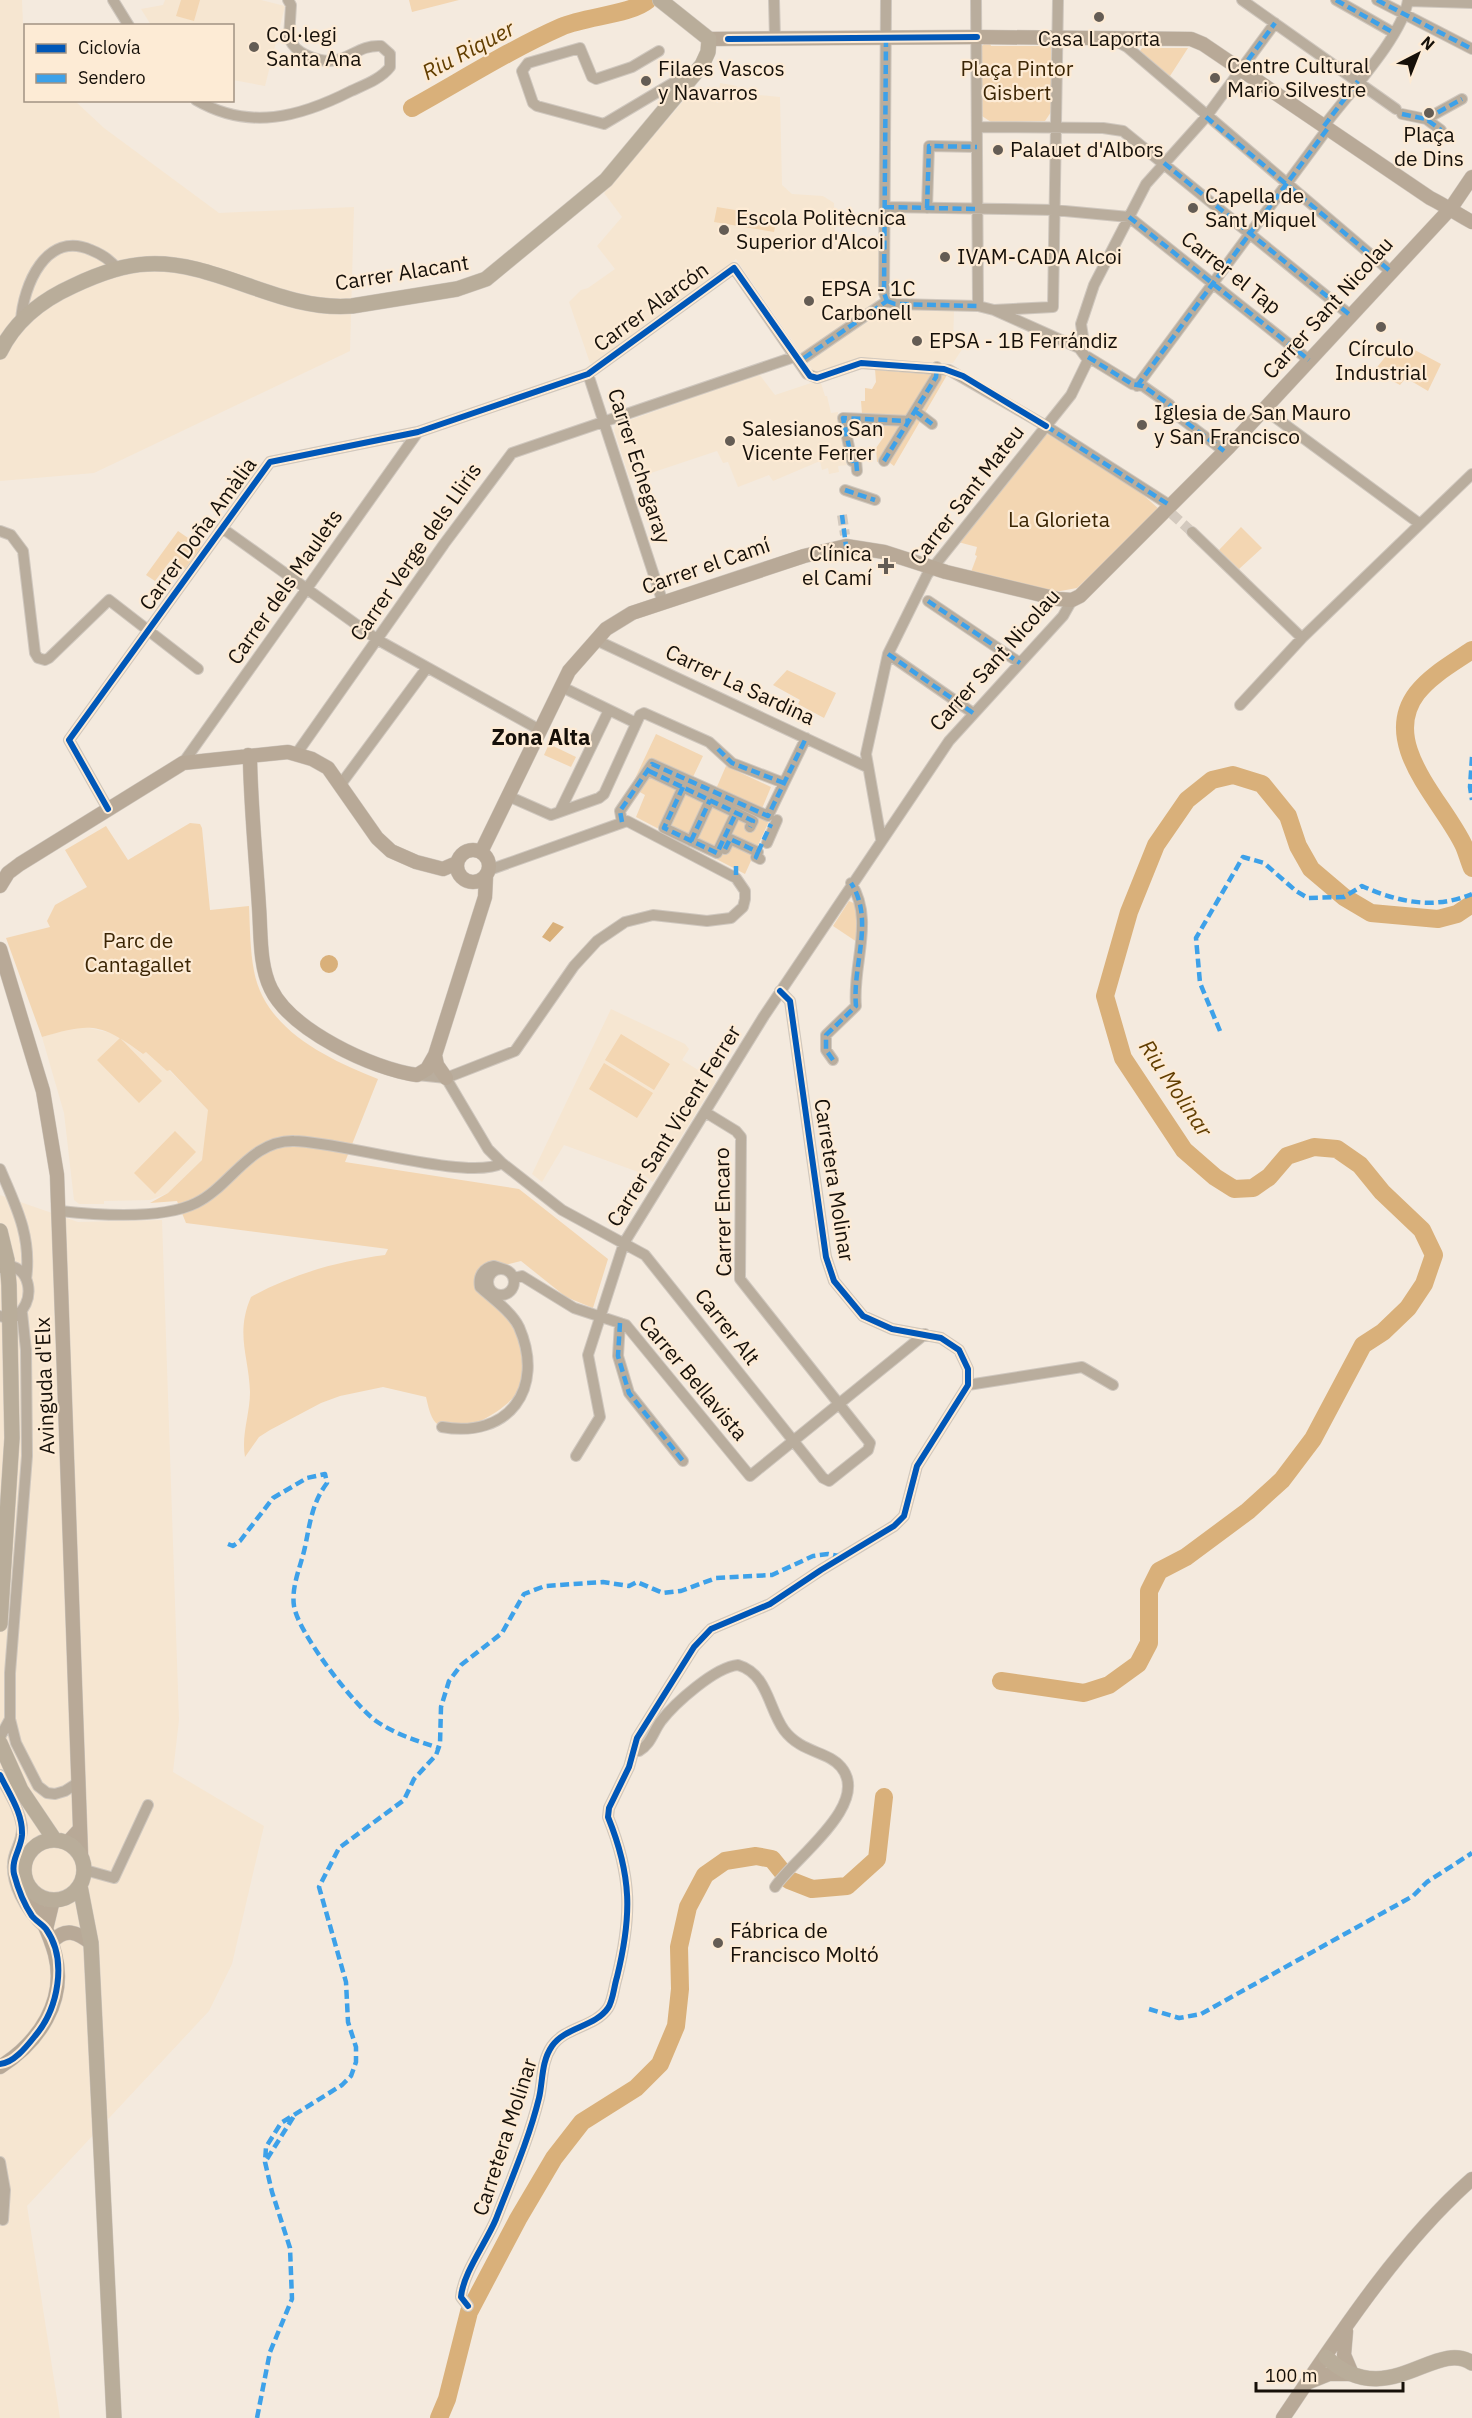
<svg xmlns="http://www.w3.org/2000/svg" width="1472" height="2418" font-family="'IBM Plex Sans',sans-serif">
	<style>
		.built { fill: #f6e6d1 }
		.green { fill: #f3d6b2 }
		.water { fill: #d9b07a }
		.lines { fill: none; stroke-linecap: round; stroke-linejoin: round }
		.river { stroke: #d9b07a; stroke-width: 18 }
		.street-tunnel { stroke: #d3c9be; stroke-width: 10; stroke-dasharray: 10 5; stroke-linecap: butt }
		.street-casing { stroke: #cfc7be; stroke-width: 12 }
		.secondary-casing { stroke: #cfc7be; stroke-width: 15 }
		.primary-casing { stroke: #cfc7be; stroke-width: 16 }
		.street { stroke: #b9ad9d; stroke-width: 10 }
		.secondary { stroke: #b8a997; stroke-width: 14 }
		.primary { stroke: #b9ad9a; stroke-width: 15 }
		.quiet { stroke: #3da1e9; stroke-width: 4.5; stroke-dasharray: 9 4.5; stroke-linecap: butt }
		.cycleway-casing { stroke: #fdebd5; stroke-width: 10 }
		.cycleway { stroke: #0057b8; stroke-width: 6 }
		.poi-dot { fill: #645c54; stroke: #fdebd5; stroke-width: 2 }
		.labels { text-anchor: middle; stroke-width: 4.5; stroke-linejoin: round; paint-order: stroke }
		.poi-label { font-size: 21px; fill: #161009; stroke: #fdebd5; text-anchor: start }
		.park-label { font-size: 21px; fill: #3b2504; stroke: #fdebd5 }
		.street-label { font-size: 21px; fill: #161009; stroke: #fdebd5 }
		.water-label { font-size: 22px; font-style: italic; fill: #623e01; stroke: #fdebd5 }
		.neighbourhood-label { font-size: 22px; font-weight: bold; fill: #161009; stroke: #fdebd5 }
	</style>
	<rect width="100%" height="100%" fill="#f4eade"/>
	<path class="built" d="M0 0H22L26 100 75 101 104 128 219 213 354 207 350 351 94 473 0 481Z
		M165 0H261L285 6 265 86 233 80 232 26 151 25 141 9 163 5Z
		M720 83 737 86V93L780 97 782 185 792 194 823 196 834 203 836 248H879V295L875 299 888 313 893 309 954 311 953 343 965 345 953 363 886 361 819 374 814 372 736 259 597 365 590 363 569 302 581 290 588 288 615 269 597 246 622 217 604 193 691 92 718 103Z
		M759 374 775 395 820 380 825 396H827L831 413 838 412 848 465 838 466 839 472 829 474 828 468 822 470 820 461 773 481 769 475 738 487 728 462 723 463 717 451 630 480 614 430 616 425Z
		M611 1009 685 1044 689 1049 682 1060 716 1081 653 1182 641 1173 564 1145 542 1182 532 1174Z
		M80 1026 116 1034 142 1054 146 1051 167 1071 169 1070 209 1110 202 1160 168 1193 150 1200 104 1201V1204H79L74 1200 64 1113 42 1037Z
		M0 1195 78 1222 162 1220 179 1720 173 1772 264 1826 232 1964 209 2011 27 2206 60 2418H0Z"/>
	<path class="green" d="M181 0H200L194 21 176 16Z
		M409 0H459L412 12Z
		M985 43H990L991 46H1045L1046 43 1051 45V112L1045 121 991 122 982 116 981 47Z
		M1142 48H1188L1170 76 1140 51Z
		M717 207 777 217 774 232 714 222Z
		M1398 341 1441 364 1428 391 1406 378 1400 385 1374 371Z
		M875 369 947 375 894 466 885 459 877 462 876 448 883 438 874 431 880 417 862 414 861 401H865V388L872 389 876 382Z
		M1046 433 1141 493 1160 510 1077 588 1055 592 971 572 977 556 975 555 977 547 958 542Z
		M1241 527 1262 548 1239 569 1219 550Z
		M178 531 201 547 185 569 171 560 155 581 146 575Z
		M787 670 836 693 824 718 798 704 800 700 773 685Z
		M656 734 703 756 692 779 657 771 769 821 745 874 636 817 645 795 638 791 616 815 618 804 622 806Z
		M549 744 576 757 571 767 544 755Z
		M726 766 771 787 761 811 716 789Z
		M190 823 200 824 202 828 210 910 249 906C250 928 250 950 254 971 265 1030 328 1059 378 1079L345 1162 519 1189 608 1259 593 1308 566 1297 521 1261 489 1269 484 1276C486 1298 507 1311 518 1329 521 1335 525 1371 524 1379 521 1404 456 1443 436 1423 430 1417 428 1405 426 1397L383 1387 340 1396 321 1403 270 1430 259 1437 245 1457C241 1435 250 1414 250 1392 249 1356 235 1334 251 1297 292 1274 339 1261 385 1255L388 1249 186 1223 177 1201 150 1203 168 1193 202 1160 208 1110 170 1070 167 1071 146 1052 143 1054C100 1022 90 1023 42 1037L6 938 50 927 47 921 55 905 87 887 65 850 106 826 128 860Z
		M849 901 858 905 860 944 833 926Z
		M621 1034 670 1064 654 1090 605 1060Z
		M120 1038 162 1081 139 1103 97 1060Z
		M604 1063 653 1093 637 1118 589 1089Z
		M175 1131 196 1152 155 1194 134 1173Z"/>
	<path class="water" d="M553 922 564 927 550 942 542 937Z
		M320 964a9 9 0 1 1 18 0a9 9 0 1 1-18 0Z"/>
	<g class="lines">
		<path class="river" d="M412 108C461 81 509 50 561 27 587 16 630 15 648 0
			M1472 650C1453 663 1431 675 1417 693 1378 744 1444 802 1464 846 1467 853 1469 861 1472 868
			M1001 1681 1084 1693 1109 1685 1138 1664 1149 1643V1591L1159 1571 1186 1557 1248 1511 1282 1480 1313 1439 1363 1345 1383 1332 1408 1308 1424 1284 1434 1255 1422 1230 1382 1192 1360 1165 1337 1149 1314 1147 1287 1156 1269 1177 1253 1188 1234 1189 1215 1177 1184 1150 1123 1058 1105 996 1129 912 1156 845 1187 800 1212 780 1233 775 1262 784 1288 816 1298 846 1311 869 1344 897 1371 913 1438 919 1457 914 1472 904
			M439 2418 447 2399 469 2312 518 2219 554 2158 582 2122 636 2088 660 2064 676 2026 680 1989 679 1947 688 1907 705 1875 725 1861 756 1856 772 1859 789 1880 812 1889 847 1886 877 1859 884 1797"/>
		<path class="street-tunnel" d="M1172 514 1192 532
			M842 515 845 535"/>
		<defs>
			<path id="street" d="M113 0 129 26
				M774 0 775 39
				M886 0 884 293 887 301
				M976 0 978 306
				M1242 0 1396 109
				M1336 0 1394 33
				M1377 0 1472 49
				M1408 1 1472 3
				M1112 39 1127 47 1390 271
				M659 51 632 67 596 79 592 77 580 48 528 63 522 71 533 103 537 106 604 124 683 77 690 82
				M196 100C249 131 300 117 351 91 364 85 381 79 390 67V54L381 46C352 44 344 73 306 55 298 51 293 47 289 38L291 5 288 0
				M1402 114 1426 119 1441 130
				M1426 119 1462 99
				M1324 126C1347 95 1403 36 1408 0
				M977 127 1103 128 1123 131 1350 315
				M885 207 1054 210 1129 217 1309 360
				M927 208 929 146 977 147
				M887 301 895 304 978 306 994 310 1053 307 1058 0
				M21 321C23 286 46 230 91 250 101 254 111 260 117 269
				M1079 348 1083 337 1081 324 1094 285 1146 184 1206 117 1275 23
				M1088 357 1132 384 1143 386 1170 405V410L1224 451
				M804 358 887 301
				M588 374 663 603
				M1137 386 1328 128
				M1264 409 1420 524
				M915 411 932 424
				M884 461 936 377 937 367
				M857 471 856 460 852 461 843 418 909 421
				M845 490 875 500
				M222 528 378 640 540 730
				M0 531 11 535 23 551 35 653 38 658 45 660 49 658 109 600 198 669
				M1192 532 1302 638
				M928 601 1020 663
				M596 640 867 767
				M888 654 973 713
				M562 687 636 723
				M1240 705 1302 638 1472 474
				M297 753 444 544 512 453 794 357
				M183 763 418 432
				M649 771 753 821 750 827
				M341 784 426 669
				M683 787 664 828 717 853 736 813
				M508 796 551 815 599 798 604 794 640 715 644 713 709 742 732 763 784 783
				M108 809 69 740 270 462 418 432 588 374 734 268 807 374 817 378 861 363 949 370 1046 426 1171 506
				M560 811 609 710
				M622 822 620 811 652 764 768 816 806 738
				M881 839 866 754 888 654 927 575 1071 395 1088 360 1079 348 994 310
				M691 841 710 800
				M767 843 777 820
				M725 849 730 839 758 852 756 857 760 859
				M833 1060 826 1050V1035L856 1006C852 965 875 920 851 883
				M417 1075 446 1078
				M446 1078 488 1149 502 1163 562 1210 645 1255 823 1478 829 1481 868 1450 870 1443 740 1279 741 1137 736 1131 705 1112
				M446 1078 515 1051 574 966 597 941 625 922 653 915 707 921 731 918 743 907 745 899V891L736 878 627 821 489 870
				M0 1169C16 1206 32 1237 26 1279
				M60 1211C97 1215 162 1220 196 1203 231 1186 250 1140 294 1141 338 1141 470 1182 502 1163
				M0 1268C30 1257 41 1306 10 1319L0 1316
				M488 1282a13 13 0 1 1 26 0a13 13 0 1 1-26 0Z
				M514 1278 522 1276 574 1308 626 1325 750 1476 925 1334
				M22 1313 26 1350 27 1456 10 1673V1719L16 1743 38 1786 47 1793 55 1794 65 1791 79 1782
				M620 1323 618 1356 629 1393 683 1461
				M968 1385 1082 1367 1113 1385
				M442 1427C508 1439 546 1389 519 1327 512 1312 492 1298 480 1287 478 1276 483 1268 494 1266L503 1269
				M576 1456 600 1417 588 1355 624 1243 764 1016 949 741 1063 616 1072 600
				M0 1737 10 1719
				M634 1751H639C651 1744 653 1732 661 1721 675 1703 715 1667 738 1665 768 1674 768 1708 784 1730 801 1753 828 1751 841 1767 872 1804 793 1859 775 1887
				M0 1775C8 1792 19 1807 22 1826 23 1839 17 1846 14 1857 8 1881 27 1913 44 1927
				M85 1870 114 1878 148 1805
				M0 2162 5 2190 3 2220
				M468 2306 461 2297C463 2273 486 2243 496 2219 511 2180 529 2139 539 2098 543 2081 541 2062 552 2046 565 2027 595 2027 608 2008 613 2001 614 1986 617 1977 632 1916 632 1876 608 1817L609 1808 629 1767 637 1738 694 1647 711 1629 770 1604 821 1570 894 1526 904 1516 917 1466 968 1385V1369L959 1350 941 1338 892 1329 863 1316 834 1281 826 1257 790 1001 780 991"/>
			<path id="secondary" d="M709 39 977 37 1191 39 1203 44 1430 198C1446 206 1457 214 1472 222
				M248 755 250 760C251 809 256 858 259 907 261 933 259 965 271 989 291 1030 372 1069 417 1075L427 1069 435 1055
				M457 866a16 16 0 1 1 32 0a16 16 0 1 1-32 0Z
				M481 852 569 671 606 629 632 613 804 556 846 546 884 552 946 572 1058 599 1072 600 1080 596 1229 447 1451 208 1472 177
				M0 886 8 873 20 864 183 763 288 752 312 759 328 768 377 838 391 851 416 862 443 869 457 863
				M0 949 43 1091 57 1175 81 1855
				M446 1078 437 1065 435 1055 485 897 486 876
				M68 1842 80 1829
				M46 1929 53 1900
				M52 1942C65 1927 77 1932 91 1943
				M0 2067C39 2042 67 2001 55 1954 49 1931 37 1911 30 1889
				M1309 2382 1329 2374H1352L1344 2355 1346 2331
				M1283 2418C1337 2338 1399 2243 1472 2179"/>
			<path id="primary" d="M0 352C15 321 42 300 73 286 96 275 122 265 147 264 217 260 279 312 352 306L457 289 486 279 606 180 702 65 708 52 709 39 660 0
				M0 1231 7 1260 9 1285 12 1438 0 1624
				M0 1743 21 1790 54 1839
				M24 1870a30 30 0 1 1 60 0a30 30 0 1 1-60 0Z
				M80 1886 91 1943 114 2418
				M1326 2357C1387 2414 1435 2338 1472 2363"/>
		</defs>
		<use href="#street" class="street-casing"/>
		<use href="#secondary" class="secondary-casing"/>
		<use href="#primary" class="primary-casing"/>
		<use href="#street" class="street"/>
		<use href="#secondary" class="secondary"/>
		<use href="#primary" class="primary"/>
		<path class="quiet" d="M1336 0 1394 33
			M1377 0 1472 49
			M886 38 884 293 887 301
			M1240 71 1275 23
			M1402 114 1426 119 1441 130
			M1206 117 1390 271
			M1426 119 1462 99
			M1324 126 1358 81
			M1164 163 1350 315
			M885 207 978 209
			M927 208 929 146 977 147
			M1129 217 1309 360
			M887 301 895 304 978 306
			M1088 357 1132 384 1143 386 1170 405V410L1224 451
			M804 358 887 301
			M1137 386 1328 128
			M915 411 932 424
			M1046 426 1171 506
			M884 461 936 377 937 367
			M857 471 856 460 852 461 843 418 909 421
			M845 490 875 500
			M842 515 846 546
			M928 601 1020 663
			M888 654 973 713
			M718 749 732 763 784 783
			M1472 757 1470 787 1472 800
			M649 771 753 821 750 827
			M683 787 664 828 717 853 736 813
			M622 822 620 811 652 764 768 816 806 738
			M691 841 710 800
			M725 849 730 839 758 852 756 857 760 859
			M758 852 771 824
			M736 866V878
			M1220 1031 1200 983 1196 938 1243 857 1264 863 1296 891 1308 898 1344 897 1362 886C1398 902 1434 910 1472 894
			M833 1060 826 1050V1035L856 1006C852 965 875 920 851 883
			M620 1323 618 1356 629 1393 683 1461
			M228 1544 233 1546 240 1541 273 1498 307 1478 325 1474 327 1483C312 1503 310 1523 305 1547 301 1566 291 1586 294 1606 298 1633 354 1705 376 1721 395 1734 417 1741 439 1748
			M1149 2009 1179 2018 1201 2014 1413 1896 1427 1882 1472 1853
			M267 2159 294 2116
			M257 2418 270 2352 292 2299 290 2248 272 2192 265 2162 266 2147 281 2123 342 2085 351 2076 356 2062V2047L348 2022 346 1982 319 1887 339 1848 404 1800 414 1779 436 1755 440 1744 441 1707 449 1681 461 1665 502 1633 524 1594 545 1586 603 1582 629 1586 637 1582 663 1593 681 1591 716 1578 772 1575 813 1556 828 1554 843 1557"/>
		<defs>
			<path id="cycleway" d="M728 39 977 37
				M108 809 69 740 270 462 418 432 588 374 734 268 810 376 817 378 861 363 944 369 963 376 1046 426
				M0 1775C9 1794 23 1813 22 1835 21 1849 11 1859 14 1874 18 1889 24 1904 32 1916 36 1921 42 1924 46 1929 68 1960 58 2009 35 2036 27 2046 14 2063 0 2064
				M468 2306 461 2297C463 2273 486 2243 496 2219 511 2180 529 2139 539 2098 543 2081 541 2062 552 2046 565 2027 595 2027 608 2008 613 2001 614 1986 617 1977 632 1916 632 1876 608 1817L609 1808 629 1767 637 1738 694 1647 711 1629 770 1604 821 1570 894 1526 904 1516 917 1466 968 1385V1369L959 1350 941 1338 892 1329 863 1316 834 1281 826 1257 790 1001 780 991"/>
		</defs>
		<use href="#cycleway" class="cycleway-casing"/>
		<use href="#cycleway" class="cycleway"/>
	</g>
	<g class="poi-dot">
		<circle cx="1099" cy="17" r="6"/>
		<circle cx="254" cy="47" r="6"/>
		<circle cx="1215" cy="78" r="6"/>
		<circle cx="646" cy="81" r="6"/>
		<circle cx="1429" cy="113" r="6"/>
		<circle cx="998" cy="150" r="6"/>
		<circle cx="1193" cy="208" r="6"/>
		<circle cx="724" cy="230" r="6"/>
		<circle cx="945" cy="257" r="6"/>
		<circle cx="809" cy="301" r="6"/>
		<circle cx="1381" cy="327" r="6"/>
		<circle cx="917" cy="341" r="6"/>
		<circle cx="1142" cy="425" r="6"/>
		<circle cx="730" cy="441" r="6"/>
		<path d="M883 557h6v6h6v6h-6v6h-6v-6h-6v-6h6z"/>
		<circle cx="718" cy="1943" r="6"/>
	</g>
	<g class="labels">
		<g class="poi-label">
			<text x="266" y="42">Col·legi<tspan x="266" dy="24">Santa Ana</tspan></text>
			<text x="1099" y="46" text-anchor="middle">Casa Laporta</text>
			<text x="1227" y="73">Centre Cultural<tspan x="1227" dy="24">Mario Silvestre</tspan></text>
			<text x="658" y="76">Filaes Vascos<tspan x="658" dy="24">y Navarros</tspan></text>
			<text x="1429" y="142" text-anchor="middle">Plaça<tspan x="1429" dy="24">de Dins</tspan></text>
			<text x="1010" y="157">Palauet d'Albors</text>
			<text x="1205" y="203">Capella de<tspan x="1205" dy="24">Sant Miquel</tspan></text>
			<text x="736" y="225">Escola Politècnica<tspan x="736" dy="24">Superior d'Alcoi</tspan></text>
			<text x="957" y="264">IVAM-CADA Alcoi</text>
			<text x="821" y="296">EPSA - 1C<tspan x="821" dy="24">Carbonell</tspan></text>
			<text x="929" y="348">EPSA - 1B Ferrándiz</text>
			<text x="1381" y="356" text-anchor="middle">Círculo<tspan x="1381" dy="24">Industrial</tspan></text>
			<text x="1154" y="420">Iglesia de San Mauro<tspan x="1154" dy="24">y San Francisco</tspan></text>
			<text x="742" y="436">Salesianos San<tspan x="742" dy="24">Vicente Ferrer</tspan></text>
			<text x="872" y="561" text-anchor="end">Clínica<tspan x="872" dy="24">el Camí</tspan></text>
			<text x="730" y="1938">Fábrica de<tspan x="730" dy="24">Francisco Moltó</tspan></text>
		</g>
		<g class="park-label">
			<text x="1017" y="76">Plaça Pintor<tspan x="1017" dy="24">Gisbert</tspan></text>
			<text x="1059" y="527">La Glorieta</text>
			<text x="138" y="948">Parc de<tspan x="138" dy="24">Cantagallet</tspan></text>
		</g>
		<g class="street-label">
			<text transform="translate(402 273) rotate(-9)" y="7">Carrer Alacant</text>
			<text transform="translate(1231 273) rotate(38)" y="7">Carrer el Tap</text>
			<text transform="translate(651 307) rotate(-36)" y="7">Carrer Alarcón</text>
			<text transform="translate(1328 308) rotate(-48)" y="7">Carrer Sant Nicolau</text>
			<text transform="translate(639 466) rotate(72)" y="7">Carrer Echegaray</text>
			<text transform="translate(967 495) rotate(-52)" y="7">Carrer Sant Mateu</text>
			<text transform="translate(198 534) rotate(-54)" y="7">Carrer Doña Amàlia</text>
			<text transform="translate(416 552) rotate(-55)" y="7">Carrer Verge dels Lliris</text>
			<text transform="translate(706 566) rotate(-19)" y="7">Carrer el Camí</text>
			<text transform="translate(285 587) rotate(-55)" y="7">Carrer dels Maulets</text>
			<text transform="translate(995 660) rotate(-48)" y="7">Carrer Sant Nicolau</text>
			<text transform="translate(740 685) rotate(25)" y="7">Carrer La Sardina</text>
			<text transform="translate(674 1126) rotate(-58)" y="7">Carrer Sant Vicent Ferrer</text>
			<text transform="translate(834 1180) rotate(81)" y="7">Carretera Molinar</text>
			<text transform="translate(723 1212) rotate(-91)" y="7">Carrer Encaro</text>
			<text transform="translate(727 1327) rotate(52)" y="7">Carrer Alt</text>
			<text transform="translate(693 1378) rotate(50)" y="7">Carrer Bellavista</text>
			<text transform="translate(45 1386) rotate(-92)" y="7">Avinguda d'Elx</text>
			<text transform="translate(505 2137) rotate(-72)" y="7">Carretera Molinar</text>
		</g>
		<g class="water-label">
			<text transform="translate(468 50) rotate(-28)" y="8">Riu Riquer</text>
			<text transform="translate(1176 1088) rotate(56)" y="8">Riu Molinar</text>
		</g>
		<g class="neighbourhood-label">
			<text x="541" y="745">Zona Alta</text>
		</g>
	</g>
	<rect x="24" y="24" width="210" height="78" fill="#fdebd5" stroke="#a19383" stroke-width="1.5"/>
	<rect x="36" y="44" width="30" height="9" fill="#0057b8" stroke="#a19383" stroke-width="1.5"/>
	<text x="78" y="54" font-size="18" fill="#161009">Ciclovía</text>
	<rect x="36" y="74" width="30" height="9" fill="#3da1e9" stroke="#a19383" stroke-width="1.5"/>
	<text x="78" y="84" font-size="18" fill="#161009">Sendero</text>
	<g transform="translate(1418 54) rotate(42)" stroke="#fdebd5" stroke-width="4.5" paint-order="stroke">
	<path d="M0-4.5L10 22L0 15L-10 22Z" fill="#161009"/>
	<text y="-9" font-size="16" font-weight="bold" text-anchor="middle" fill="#161009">N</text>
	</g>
	<path d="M1256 2382v9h147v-9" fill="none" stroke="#161009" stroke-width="3"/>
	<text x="1265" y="2382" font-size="18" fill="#161009" stroke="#fdebd5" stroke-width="4.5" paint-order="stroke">100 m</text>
</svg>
